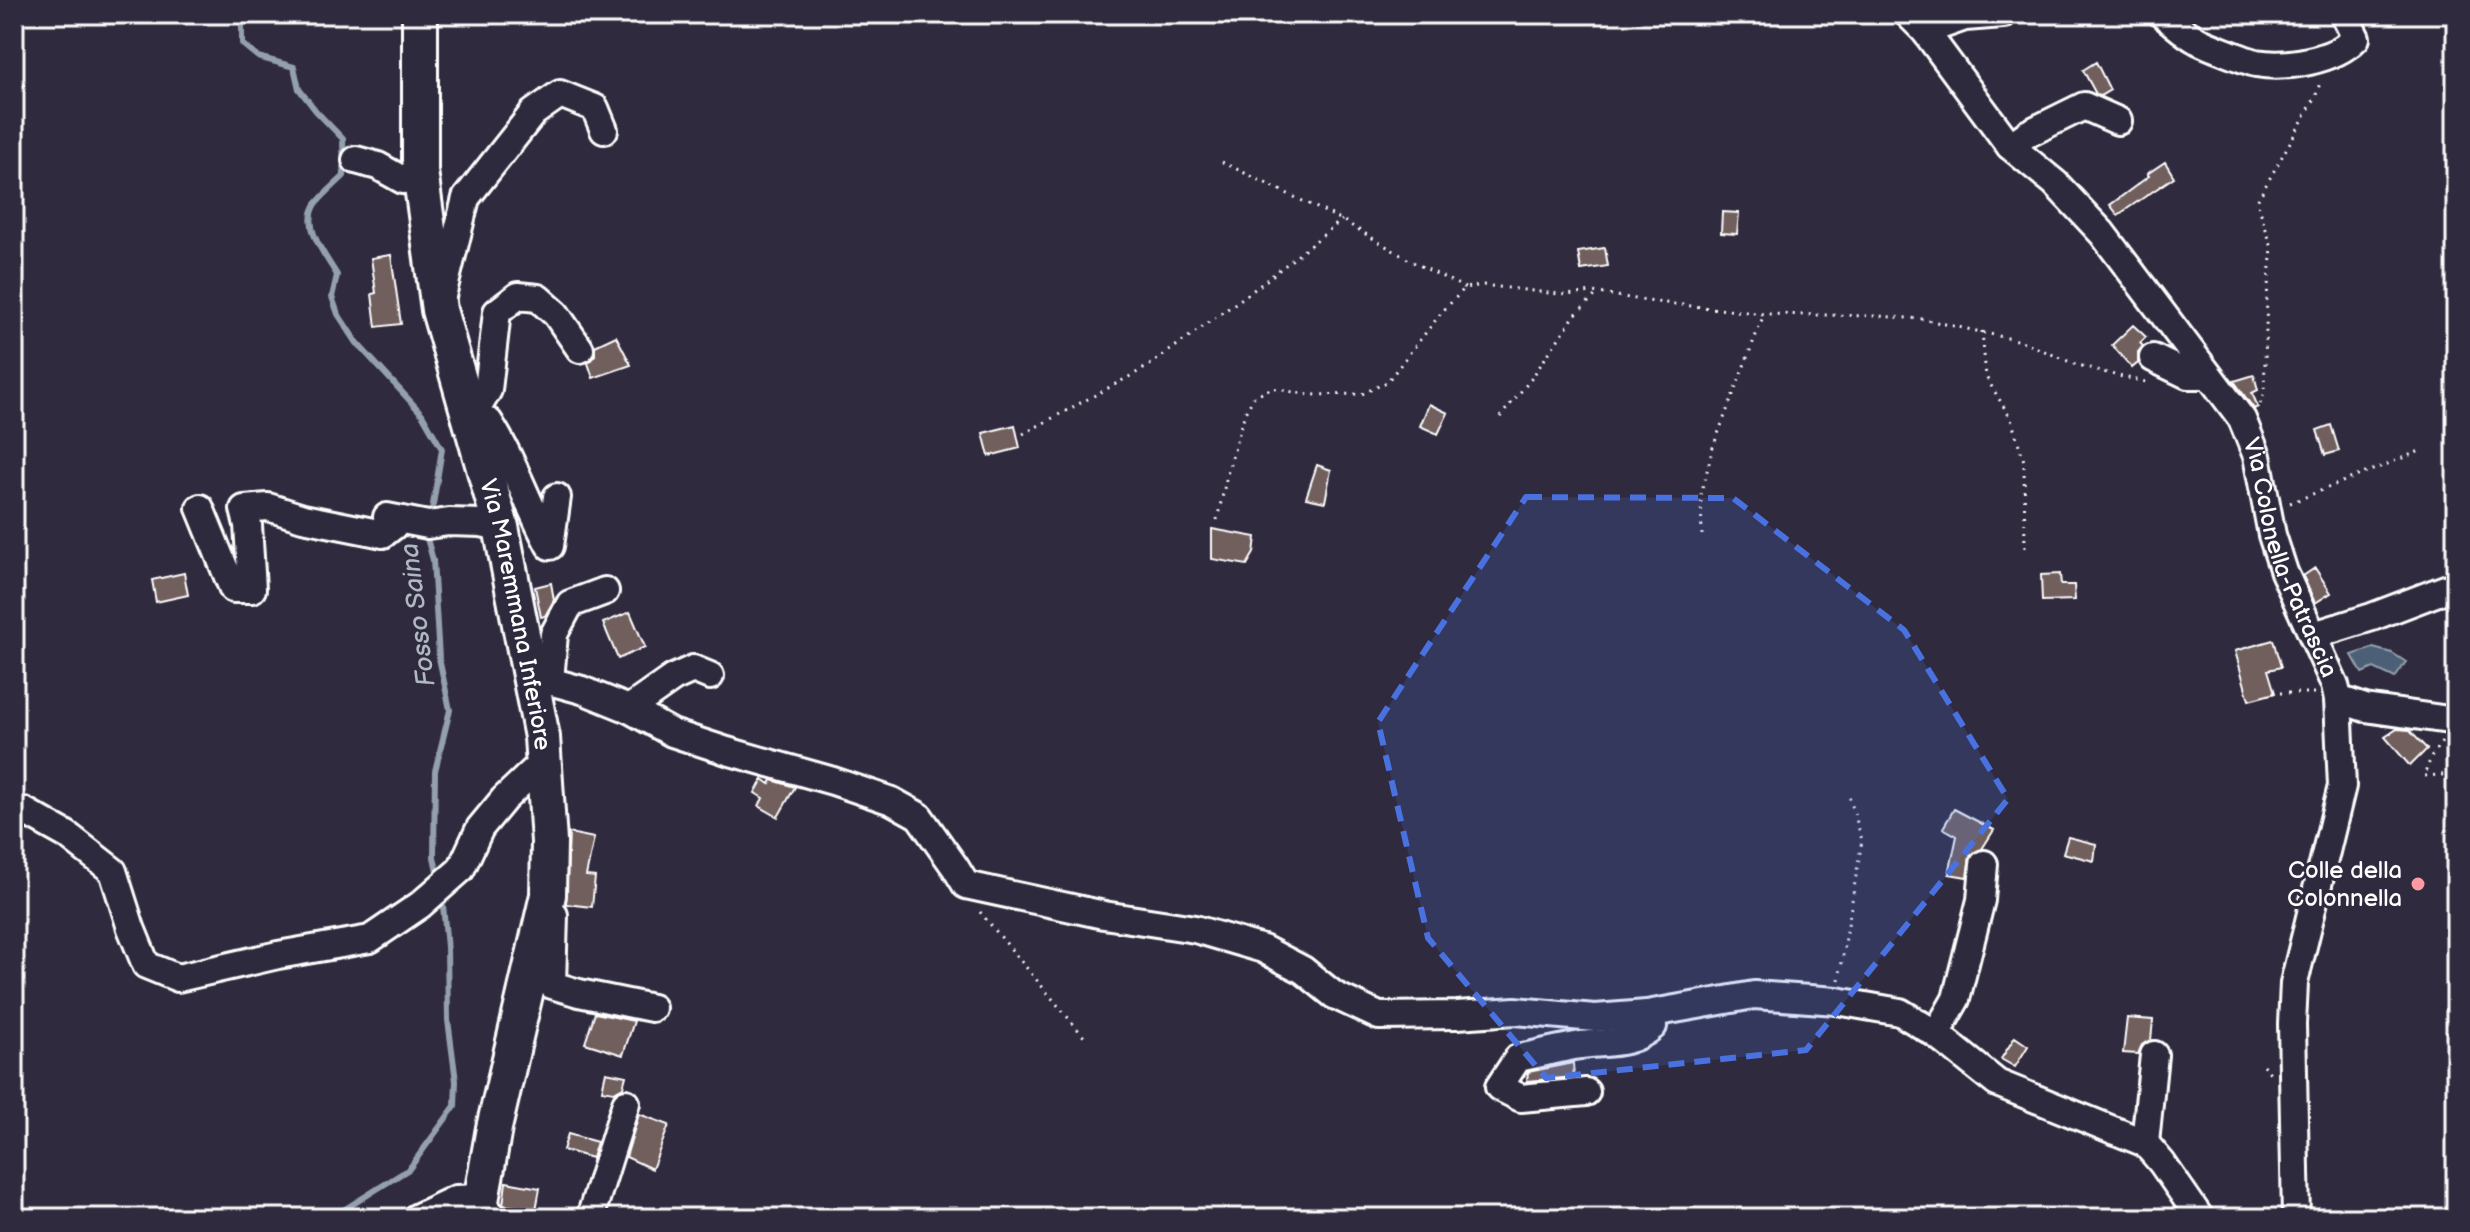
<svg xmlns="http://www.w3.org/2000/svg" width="2470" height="1232" font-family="'Balsamiq Sans',sans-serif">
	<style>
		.water { fill: #4c6077; stroke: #94a0ad; stroke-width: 2 }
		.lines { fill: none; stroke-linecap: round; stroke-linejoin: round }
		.stream { stroke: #94a0ad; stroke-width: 6 }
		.building { fill: #705e5d; stroke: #fff; stroke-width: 2 }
		.minor-casing { stroke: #fff; stroke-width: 32 }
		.major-casing { stroke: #fff; stroke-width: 40 }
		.path { stroke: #fff; stroke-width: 3; stroke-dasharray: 2 6; stroke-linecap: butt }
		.minor { stroke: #2f2a3d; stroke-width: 26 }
		.major { stroke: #2f2a3d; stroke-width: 34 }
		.marked { fill: #4a71e0; fill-opacity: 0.2; stroke: #4a71e0; stroke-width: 6; stroke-dasharray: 16 10; stroke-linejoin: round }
		.poi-dot { fill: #ff9aa2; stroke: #2f2a3d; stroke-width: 3 }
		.labels { text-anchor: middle; stroke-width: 6; stroke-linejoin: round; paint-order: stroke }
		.street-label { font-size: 24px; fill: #fff; stroke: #2f2a3d }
		.poi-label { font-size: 24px; fill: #fff; stroke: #2f2a3d; text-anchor: end }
		.water-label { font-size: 26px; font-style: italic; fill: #aeb7c2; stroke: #2f2a3d }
	</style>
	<rect width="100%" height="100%" fill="#2f2a3d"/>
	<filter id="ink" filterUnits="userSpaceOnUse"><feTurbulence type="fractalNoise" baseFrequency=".0125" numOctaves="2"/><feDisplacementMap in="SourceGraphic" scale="16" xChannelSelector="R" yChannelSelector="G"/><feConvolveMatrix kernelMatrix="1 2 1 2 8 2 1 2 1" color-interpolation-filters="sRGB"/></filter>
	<g filter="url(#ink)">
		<path class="water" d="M2373 648 2392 653 2406 662 2395 678 2374 668 2362 673 2352 655Z"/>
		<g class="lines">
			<path class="stream" d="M245 14 242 22V44L258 57 294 67 299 89 316 111 343 139 344 176C335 185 324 194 316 204 301 227 326 256 337 275L332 297 338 314 357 343 422 414 442 449 431 517
				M427 532 426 535 433 560 439 658 450 710 435 771 434 857 439 880
				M339 1218 342 1211 409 1169 455 1106 456 1081 448 1020 447 947 442 895"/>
		</g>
		<path class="building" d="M2096 62 2110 90 2100 96 2096 94 2083 70Z
			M2165 162 2174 177 2118 215 2110 205 2149 176 2147 174Z
			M1722 212 1739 213 1737 234 1721 233Z
			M1605 248 1608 266 1581 270 1578 252Z
			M391 255 401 324 376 327 372 294 376 293 371 258Z
			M2133 325 2146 337 2140 343 2143 346 2138 352V363L2132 368 2112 345Z
			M616 336 631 365 593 378 588 363 595 355V346Z
			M2254 375 2258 390 2252 393 2258 407 2254 409 2234 381Z
			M1429 404 1448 413 1438 434 1420 426Z
			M1015 425 1020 448 989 456 983 433Z
			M2331 425 2339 451 2325 455 2317 430Z
			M1317 465 1331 470 1325 502 1306 498Z
			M1212 529 1256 537 1254 553 1247 565 1212 559Z
			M2315 568 2331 593 2315 603 2303 576Z
			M184 573 188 595 156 602 152 580Z
			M2060 574 2061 585H2074L2075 600 2042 601 2041 575Z
			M551 583 554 600 545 616 541 617 535 587Z
			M630 612 645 647 618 659 603 623Z
			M2273 640 2281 667 2268 670 2275 693 2249 700 2235 651Z
			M2397 729 2409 730 2427 749 2410 766 2385 737Z
			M763 779 770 784 772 780 795 787 778 817 759 806 763 798 755 793Z
			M1954 809 1994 830 1982 849 1970 856 1967 877 1949 874 1957 836 1943 828Z
			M569 833 594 838 586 876 595 877 592 907 566 904Z
			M2068 837 2096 844 2094 861 2063 853Z
			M595 1013 634 1021 623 1055 585 1043Z
			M2127 1018 2153 1020 2151 1040 2142 1045 2138 1054 2123 1053Z
			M2015 1037 2028 1046 2015 1067 2001 1059Z
			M1573 1063 1574 1077 1527 1081 1528 1072Z
			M606 1072 626 1076 623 1087 614 1092 602 1090Z
			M639 1114 669 1125 652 1169 626 1157Z
			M568 1134 597 1142 592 1158 563 1150Z
			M506 1182 540 1188 536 1210 503 1205Z"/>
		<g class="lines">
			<defs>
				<g id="minor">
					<path id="s1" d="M1908 14 1925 31 2010 146 2055 183 2102 233 2242 419 2257 456 2272 535 2284 572 2335 685 2338 699 2342 786 2294 983 2292 1024 2296 1218"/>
					<path d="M2162 14C2173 22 2185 34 2197 40 2206 45 2247 61 2256 63 2286 68 2334 61 2356 38L2344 14"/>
					<path d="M1925 31 1965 17 2003 14"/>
					<path d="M2010 146 2027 134 2084 106 2118 121"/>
					<path d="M356 160 378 166 403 180 420 171"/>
					<path d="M442 296 466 198 533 113 560 94 595 108 604 130"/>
					<path d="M2153 358 2188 375H2208"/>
					<path d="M557 497 550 546C528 506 514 461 489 422L471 419 488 390 497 312 518 296 538 298 556 314 580 349"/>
					<path d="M200 508 233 589H252L248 525 244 509 268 507 303 518 383 534 401 520"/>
					<path d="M387 517 428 525 449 522 481 523 501 527"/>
					<path d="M2314 635 2372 617 2456 585"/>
					<path d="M531 676 582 690 629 709 672 733 727 751 833 781 892 801 919 816 955 867 966 885 1104 915 1195 929 1263 949 1303 970 1334 995 1379 1016 1457 1015 1515 1011 1595 1018 1647 1014 1754 995 1837 1001 1900 1012 1936 1034 1997 1083 2145 1143 2162 1163 2200 1218"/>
					<path d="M550 681 554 634 570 604 605 591"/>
					<path d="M2338 699 2365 708 2456 721"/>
					<path d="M629 709 673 678 693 669 710 676"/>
					<path d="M24 811 67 835 113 871 131 928 146 965 178 978 278 955 370 939 420 905 461 869 480 828 504 799 543 762"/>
					<path d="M554 915 552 985 579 993 652 1008"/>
					<path d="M1936 1034 1956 999 1981 900 1984 864"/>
					<path d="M1586 1092 1521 1098 1499 1087 1518 1058C1539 1054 1560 1048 1581 1045 1606 1042 1632 1045 1653 1026L1647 1014"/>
					<path d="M2145 1143 2154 1055"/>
					<path d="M416 1218 456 1199 481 1198 491 1215"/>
					<path d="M590 1218 626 1103"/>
				</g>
				<g id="major">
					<path id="s2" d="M420 14V171L439 310 501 527 542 737 549 842 548 895 494 1128 478 1218"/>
				</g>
			</defs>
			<use href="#minor" class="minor-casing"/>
			<use href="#major" class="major-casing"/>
			<path class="path" d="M1222 162 1342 220 1411 261 1465 288
				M1982 331 1986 377 2011 419 2024 461 2025 552
				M2260 404 2264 394 2267 296 2272 248 2257 201 2315 98 2320 83
				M1500 417 1531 379 1575 315 1598 293
				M1023 434 1147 367 1259 286 1342 220
				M2290 503 2420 451
				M1217 520 1228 471 1245 413 1254 397 1272 388 1309 395 1362 394 1387 382 1442 312 1465 288 1483 285 1566 295 1593 292 1647 301 1764 314 1877 316 1923 319 2021 341 2075 364 2118 376 2151 383
				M1702 535 1701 495 1713 447 1764 314
				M2272 693H2316
				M2442 742 2432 755 2424 776 2456 774
				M980 912 1085 1038
				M1839 980 1862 840 1849 795
				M2263 1065 2271 1074
				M47 1218 55 1213"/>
			<use href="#minor" class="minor"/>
			<use href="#major" class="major"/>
		</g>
	</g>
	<path class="marked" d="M1526 497 1733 498 1904 630 2008 799 1806 1050 1546 1078 1428 938 1378 722Z"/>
	<circle class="poi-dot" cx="2418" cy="884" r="8"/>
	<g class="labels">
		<g class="street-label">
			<text dy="8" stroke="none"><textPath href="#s1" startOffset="674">Via Colonella-Patrascia</textPath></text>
			<text dy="8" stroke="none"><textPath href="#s2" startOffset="612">Via Maremmana Inferiore</textPath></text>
		</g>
		<g class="poi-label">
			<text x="2402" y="878">Colle della<tspan x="2402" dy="28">Colonnella</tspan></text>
		</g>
		<g class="water-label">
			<text transform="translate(417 615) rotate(-97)" y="9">Fosso Saina</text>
		</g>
	</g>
	<rect width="2470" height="1232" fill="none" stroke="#2f2a3d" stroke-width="48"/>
	<rect x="24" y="24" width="2422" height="1184" fill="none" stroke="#fff" stroke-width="3" filter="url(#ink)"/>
</svg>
